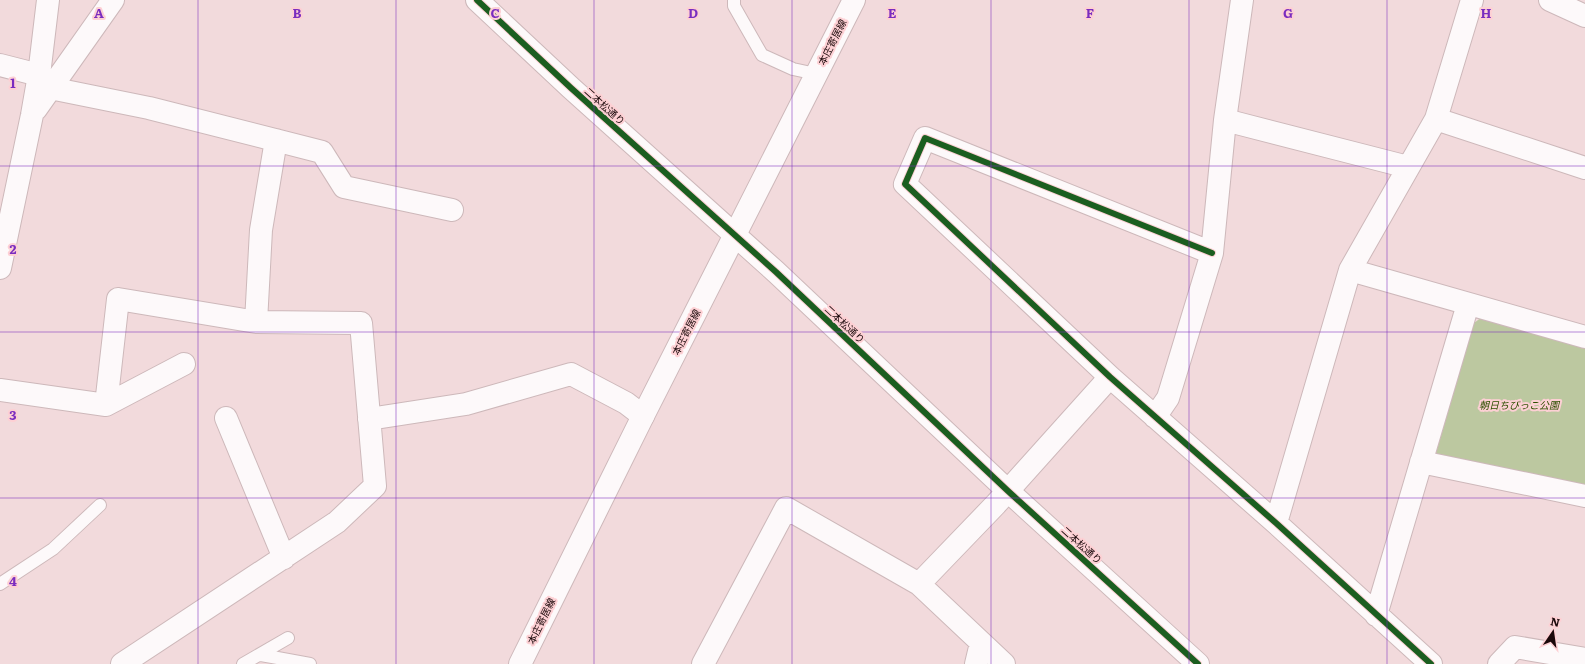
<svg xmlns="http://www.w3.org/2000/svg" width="1585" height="664" font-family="Literata,'Noto Sans JP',serif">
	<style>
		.green { fill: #bcc8a0 }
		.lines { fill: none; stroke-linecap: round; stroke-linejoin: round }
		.service-casing { stroke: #cdb8ba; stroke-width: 14 }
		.minor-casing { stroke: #cdb8ba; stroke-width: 24 }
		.tertiary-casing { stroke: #cdb8ba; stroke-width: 24 }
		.primary-casing { stroke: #cdb8ba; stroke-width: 24 }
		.service { stroke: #fdf9fa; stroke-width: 12 }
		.minor { stroke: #fdf9fa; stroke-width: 22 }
		.tertiary { stroke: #fdf9fa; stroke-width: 22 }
		.primary { stroke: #fdf9fa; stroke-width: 22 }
		.cycleway-casing { stroke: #fdd0d4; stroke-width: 8 }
		.cycleway { stroke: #1b5e20; stroke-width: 6 }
		.grid { fill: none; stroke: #7b2cbf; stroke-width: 1; stroke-opacity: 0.55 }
		.labels { text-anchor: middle; stroke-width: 4; stroke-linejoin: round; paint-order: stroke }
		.street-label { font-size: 10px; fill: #1b090b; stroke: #fdd0d4 }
		.park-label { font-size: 10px; font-style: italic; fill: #2d5001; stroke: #fdd0d4 }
		.grid-label { font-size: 13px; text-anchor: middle; font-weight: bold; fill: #7b2cbf; stroke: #fdd0d4; stroke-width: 4; stroke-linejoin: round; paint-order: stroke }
	</style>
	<rect width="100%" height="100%" fill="#f2dadc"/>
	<path class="green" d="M1482 317 1585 348V486L1442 460 1436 453 1474 323Z"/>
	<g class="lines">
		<defs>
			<path id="service" d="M734 0V6L762 55 793 69 816 74
				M0 584 53 549 100 505
				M261 655 310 664
				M243 664 288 638"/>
			<path id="minor" d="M1550 0 1585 16
				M0 65 39 75
				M50 88 149 108 322 152 344 187 452 210
				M1436 119 1585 168
				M1225 120 1408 167
				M1212 253 925 138 905 184 1110 377 1276 523 1431 664
				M1350 270 1585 337
				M256 322 261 230 276 140
				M0 390 106 405 118 299 256 322 361 323 375 486 337 522 122 664
				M106 405 184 364
				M1155 417 1168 398 1212 253 1225 120 1242 0
				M226 418 284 558
				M369 419 466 404 571 374 626 403 643 416
				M1421 462 1585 496
				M1276 523 1350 270 1436 119 1472 0
				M919 584 996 504 1110 377
				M1376 615 1468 304
				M703 664 786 508 919 584 1004 664
				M976 664 981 643
				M1499 664 1515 647 1585 659"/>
			<path id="tertiary" d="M477 0 571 88 776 272 1008 491 1198 664
				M36 109 113 0
				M0 268 32 115 39 75 48 0"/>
			<path id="primary" d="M520 664 643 416 854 0"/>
		</defs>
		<use href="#service" class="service-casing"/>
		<use href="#minor" class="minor-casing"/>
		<use href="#tertiary" class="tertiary-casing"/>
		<use href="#primary" class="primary-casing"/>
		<use href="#service" class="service"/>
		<use href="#minor" class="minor"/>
		<use href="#tertiary" class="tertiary"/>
		<use href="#primary" class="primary"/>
		<defs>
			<path id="cycleway" d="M477 0 571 88 776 272 1008 491 1198 664
				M1212 253 925 138 905 184 1110 377 1276 523 1431 664"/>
		</defs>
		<use href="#cycleway" class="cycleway-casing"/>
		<use href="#cycleway" class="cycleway"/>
	</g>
	<path class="grid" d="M198 0V664M396 0V664M594 0V664M792 0V664M991 0V664M1189 0V664M1387 0V664M0 166H1585M0 332H1585M0 498H1585"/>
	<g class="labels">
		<g class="street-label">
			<text transform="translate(832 42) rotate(-63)" y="4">本庄寄居線</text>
			<text transform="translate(605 106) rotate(42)" y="4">二本松通り</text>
			<text transform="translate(845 324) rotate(43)" y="4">二本松通り</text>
			<text transform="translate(686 332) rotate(-63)" y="4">本庄寄居線</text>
			<text transform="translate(1082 545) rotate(42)" y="4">二本松通り</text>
			<text transform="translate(541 621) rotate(-64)" y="4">本庄寄居線</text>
		</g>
		<g class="park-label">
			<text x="1519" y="409">朝日ちびっこ公園</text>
		</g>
	</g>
	<g class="grid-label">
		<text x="99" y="18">A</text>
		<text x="297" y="18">B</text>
		<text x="495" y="18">C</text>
		<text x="693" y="18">D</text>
		<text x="892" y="18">E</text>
		<text x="1090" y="18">F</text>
		<text x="1288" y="18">G</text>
		<text x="1486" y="18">H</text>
		<text x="13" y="88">1</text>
		<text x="13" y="254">2</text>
		<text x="13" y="420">3</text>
		<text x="13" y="586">4</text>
	</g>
	<g transform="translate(1553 632) rotate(13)" stroke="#fdd0d4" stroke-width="3" paint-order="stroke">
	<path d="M0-3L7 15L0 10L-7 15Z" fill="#1b090b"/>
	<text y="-6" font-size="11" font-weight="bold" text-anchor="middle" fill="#1b090b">N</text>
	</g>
</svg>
